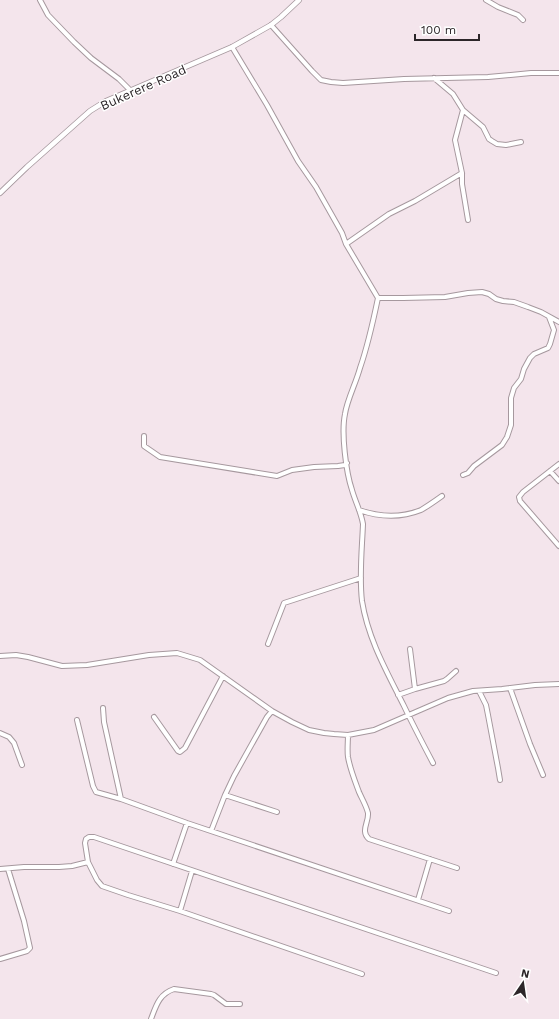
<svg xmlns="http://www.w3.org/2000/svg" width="559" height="1019" font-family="'Work Sans',sans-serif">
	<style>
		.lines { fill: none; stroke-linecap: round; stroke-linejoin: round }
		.minor-casing { stroke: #a6989e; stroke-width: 6 }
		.tertiary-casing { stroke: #a6989e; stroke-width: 6 }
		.minor { stroke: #fff; stroke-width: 4 }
		.tertiary { stroke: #fff; stroke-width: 4.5 }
		.labels { text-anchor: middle; stroke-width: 3; stroke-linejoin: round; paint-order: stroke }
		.street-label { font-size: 13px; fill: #2c2629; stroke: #fff }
	</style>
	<rect width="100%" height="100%" fill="#f4e5ec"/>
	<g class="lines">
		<defs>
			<path id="minor" d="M40 0 48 15 74 42 91 58 119 79 130 90
				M486 0 498 7 518 15 523 20
				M271 25 312 71 321 80 331 82 343 83 404 79 488 77 531 73H559
				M232 47 267 105 298 161 316 187 342 233 346 244 378 298H403L445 297 468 293 482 292 489 294 496 299 503 301 514 302 528 307 541 312 559 322
				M434 78 453 94 463 110 483 127 489 139 492 141 497 144 506 145 521 142
				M463 110 455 140 462 173V184L468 220
				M346 244 389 214 415 201 462 173
				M378 298C373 322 368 345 360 368 356 383 347 400 345 414 341 433 346 472 352 490 355 501 361 512 363 524 362 549 359 576 362 601 368 639 387 672 404 706 413 725 423 744 433 763
				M144 436V446L160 457 277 476 292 470 314 467 338 466 345 465 347 463
				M559 464 523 492 519 497 520 501 559 546
				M550 471 559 481
				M463 475 468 473 474 466 502 445 507 437 511 425V398L514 388 521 379 524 369 530 358 534 354 548 348 550 344 554 330 549 317
				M359 510C379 517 401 518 421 510 428 506 435 501 442 496
				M268 644 284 603 361 578
				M0 656 16 655 28 657 62 666 87 665 149 655 177 653 200 660 272 711 292 722 309 730 324 733 334 734 348 735 374 730 448 698 473 691 502 689 535 685 559 684
				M510 688 530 744 543 775
				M415 689 444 681 447 679 456 671
				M479 691 486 705 488 715 498 768 500 780
				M398 695 415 689 410 649
				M103 708 104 722 121 799
				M154 717 178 751 180 752 185 748 223 676
				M77 720 93 786 96 792 121 799 187 823 449 911
				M0 733 9 737 14 743 22 765
				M348 735C348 742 347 750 348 757 350 769 355 781 359 792 362 799 366 805 368 813 369 822 360 831 369 839L457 868
				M225 795 277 812
				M211 831 225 795 234 776 267 717 272 711
				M173 864 187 823
				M0 869 24 867H59L72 866 88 862
				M418 900 430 859
				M180 911 192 871
				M0 959 27 951 30 948 24 921 8 869
				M362 974 180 911 128 895 102 886 97 880 88 862 85 843 86 839 89 837H94L496 973
				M151 1019C156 1006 159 994 174 989L211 994 214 995 226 1004H240"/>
			<path id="tertiary" d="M0 193 27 167 90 111 106 101 232 47 271 25 281 17 299 0"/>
		</defs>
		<use href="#minor" class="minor-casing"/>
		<use href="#tertiary" class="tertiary-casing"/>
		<use href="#minor" class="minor"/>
		<use href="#tertiary" class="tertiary"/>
	</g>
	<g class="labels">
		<g class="street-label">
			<text transform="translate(143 87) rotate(-24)" y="5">Bukerere Road</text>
		</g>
	</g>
	<g transform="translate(523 983) rotate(13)" stroke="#ffffff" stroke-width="3" paint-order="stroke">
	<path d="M0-3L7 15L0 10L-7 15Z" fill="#2c2629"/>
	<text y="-6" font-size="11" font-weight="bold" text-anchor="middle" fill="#2c2629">N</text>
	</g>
	<path d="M415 34v6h64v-6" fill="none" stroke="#2c2629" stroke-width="2"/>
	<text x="421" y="34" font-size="12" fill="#2c2629" stroke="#ffffff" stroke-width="3" paint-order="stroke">100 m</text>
</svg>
